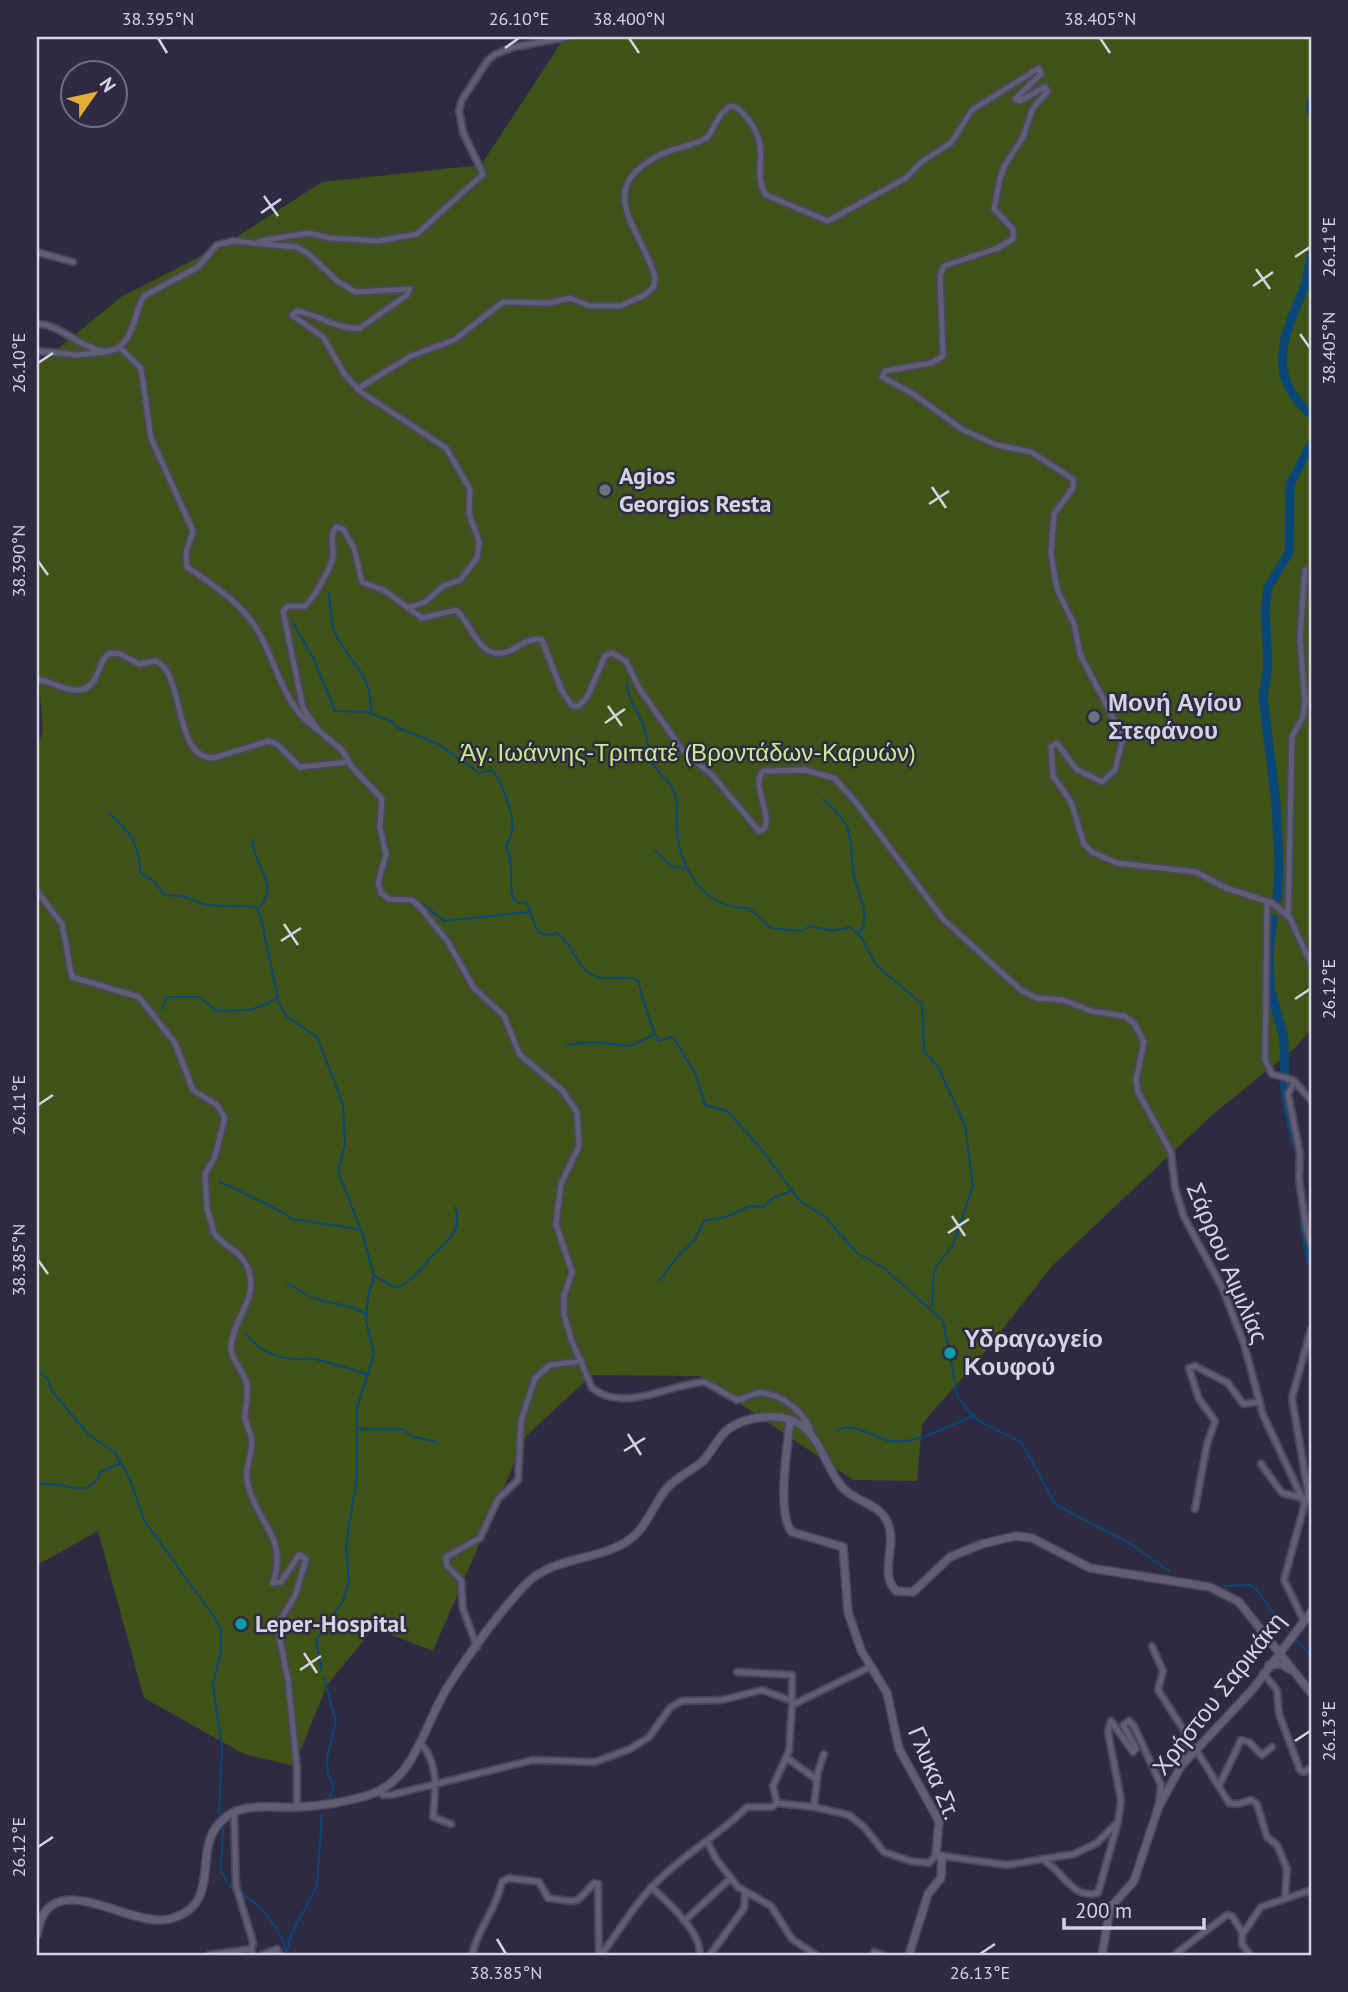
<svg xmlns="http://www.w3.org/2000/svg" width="1348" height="1992" font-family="'PT Sans',sans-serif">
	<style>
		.green { fill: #3e5315 }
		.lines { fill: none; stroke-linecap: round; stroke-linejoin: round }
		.stream { stroke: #094778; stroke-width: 2 }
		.river { stroke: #094778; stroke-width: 9 }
		.street-casing { stroke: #4b485b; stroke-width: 9 }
		.secondary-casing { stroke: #4b485b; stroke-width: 10 }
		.street { stroke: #605d77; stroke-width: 5 }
		.secondary { stroke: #605d77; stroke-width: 7 }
		.ticks { fill: none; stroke: #d5d3e2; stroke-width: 2.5 }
		.worship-dot { fill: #6b7280; stroke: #2e2a41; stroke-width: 2.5 }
		.culture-dot { fill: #0f9aa8; stroke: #2e2a41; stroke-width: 2.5 }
		.labels { text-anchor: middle; stroke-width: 5; stroke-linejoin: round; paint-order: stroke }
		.poi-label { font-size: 24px; font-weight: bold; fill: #d5d3e2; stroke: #2e2a41; text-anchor: start }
		.park-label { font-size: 24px; fill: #c8ee8c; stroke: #2e2a41 }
		.street-label { font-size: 24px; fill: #d5d3e2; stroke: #2e2a41 }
		.neatline { fill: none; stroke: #d5d3e2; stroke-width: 2.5 }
		.ticks-label { font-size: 18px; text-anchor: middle; fill: #d5d3e2 }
	</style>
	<rect width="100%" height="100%" fill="#2e2a41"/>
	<path class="green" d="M565 37H1311V1029L1295 1048 1211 1116 1053 1265 983 1354 922 1424 917 1481 853 1480 699 1376 592 1375 526 1436 433 1651 374 1628 327 1685 294 1766 244 1754 144 1698 98 1531 37 1565V748L43 732 37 657V366L121 297 232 240 322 182 481 165Z"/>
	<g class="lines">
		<path class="stream" d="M328 592C332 607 329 621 336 635 353 669 371 670 371 712
			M293 623 313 657 335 711 367 712 391 721 396 727 438 744 479 773 492 770C501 779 516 819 512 831 511 837 508 841 506 847 515 862 508 882 513 899L519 903 526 902 538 932 545 935 557 933C572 943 575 964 591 974 606 984 625 972 639 981 638 987 655 1037 659 1041L671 1037 674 1039 696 1075 705 1105 727 1111 758 1145 800 1201 825 1217 857 1253 884 1268 943 1321 958 1398 977 1420 1021 1442 1056 1505 1131 1544 1170 1572
			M627 683C628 701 638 711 644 727 649 739 647 753 653 764 658 774 668 779 673 789 680 802 675 818 677 832 681 872 706 909 749 908L771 928 801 931 810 926 833 931 850 927 861 937 876 965 922 1004 924 1051 938 1067 965 1125 973 1186 953 1245 934 1269 932 1307
			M823 799C828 803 846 822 847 827 853 843 851 859 854 876 858 894 872 916 859 933
			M109 813C131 831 139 847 141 874L154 881 165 896C181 893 190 900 204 904 218 908 239 904 256 907L261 918 279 1004 286 1016 317 1037 343 1104 345 1144 338 1171 363 1235 374 1276 368 1296 366 1321 374 1354 357 1408V1476L346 1545 349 1582 343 1601 316 1640 322 1670
			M253 839C251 863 282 886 259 908
			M654 850 673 867 688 869
			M422 903 444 921 529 912
			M162 1009 167 997H200L216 1011 249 1010 267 1004 277 997
			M567 1045 592 1042 630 1046 653 1035
			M219 1182C230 1186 287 1213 292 1219L358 1229
			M374 1276 396 1288C410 1282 417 1274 426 1263 440 1246 465 1234 455 1207
			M659 1281 678 1256 696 1238 704 1221 726 1217 750 1206 763 1207 773 1198 793 1190
			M287 1283 312 1298 354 1308 367 1315
			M245 1333C257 1349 272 1357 293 1359 300 1360 308 1358 315 1359 333 1364 350 1368 368 1375
			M37 1371 47 1378 52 1391 88 1434 114 1452 129 1477 144 1520 217 1621 221 1631V1651L213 1684 222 1749 219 1814
			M357 1428C373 1430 386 1429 403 1429L411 1436 437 1442
			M838 1430C853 1421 874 1438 890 1441 917 1445 946 1426 972 1417
			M37 1482C46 1486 56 1483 65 1486 79 1490 95 1491 100 1472L121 1463
			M1224 1586 1249 1585 1256 1589 1288 1632
			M1297 1641 1311 1656
			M324 1679 336 1722 327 1758 328 1773 334 1789 329 1798
			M223 1829 221 1872 234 1892
			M243 1895C260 1903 286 1936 286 1955
			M287 1951 291 1935 317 1886 322 1814"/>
		<path class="river" d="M1311 101V111
			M1311 255C1308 268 1308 281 1302 293 1283 337 1266 377 1311 414
			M1277 899 1279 867 1276 803 1263 698 1268 665 1265 609 1268 587 1289 553 1290 484 1311 444
			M1273 919 1269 952 1270 987 1284 1039 1285 1094 1295 1142
			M1304 1225 1311 1262"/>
		<defs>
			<path id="street" d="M260 241 309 233 330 238 378 241 417 234 483 174 463 132 459 110 462 100 488 60 496 54 514 47 569 37
				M37 255 40 253 73 262
				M37 324C64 322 101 372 125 341 136 327 135 310 144 296L198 267 217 245 233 241 296 247 309 254 337 281 355 292 410 289 407 295 360 328C340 331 317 314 297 311L292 315 323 337 345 375 361 392 446 448 470 489 469 514 479 541 477 558 460 580 443 586 425 602 407 608
				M119 347 141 368 151 438 193 531 186 553 187 567C213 585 242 603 258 631 277 664 283 705 315 728
				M37 351 77 355 106 352
				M357 389 411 356 454 340 503 302 549 303 570 298 590 306H620L645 295 654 286 655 277C640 226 591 188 662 154 677 147 694 146 708 137L721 114 730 106C743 106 758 132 760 145 763 163 755 178 766 195L828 221 906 178 921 162 951 143 972 110 1039 68 1041 74 1015 99 1020 101 1045 87 1048 91 1033 108 1023 137 1005 165 1000 178 994 209 1013 229V239L998 248 944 266 940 276 943 356 931 363 885 371 882 377 912 393 963 430 997 445 1031 452 1073 479V488L1054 514 1051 554 1057 589 1074 624 1080 654 1123 737 1115 770 1102 782 1076 769 1057 743 1051 747 1053 776 1071 802 1084 844 1092 852 1117 863 1196 872 1226 888 1272 903 1290 918 1311 964
				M37 679C57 682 82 704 96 677 101 667 101 659 110 653L120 654 139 664 156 661C185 673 173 758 213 758L269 741 277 744 300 767 348 762
				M37 891 62 924 72 977 139 997 175 1043 193 1090 217 1105 225 1118 214 1159 205 1174 207 1208 214 1233C226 1250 240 1247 249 1271 258 1300 233 1318 231 1346 230 1360 245 1372 247 1385 249 1396 245 1406 245 1417 246 1426 252 1434 252 1443 251 1458 244 1469 248 1485 258 1526 288 1536 273 1583L281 1582 299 1555 306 1559 295 1596 282 1617 278 1630 288 1680 297 1767V1807
				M1267 901 1265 1060 1272 1074 1293 1080 1311 1100
				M1288 916 1292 737 1303 717 1305 701 1300 638 1305 570
				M1294 1082 1288 1094 1300 1154 1299 1179 1307 1232 1311 1244
				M812 1435C808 1415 780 1391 758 1393 751 1394 745 1399 737 1400L705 1382C671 1383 625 1414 592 1388L571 1339 564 1315V1296L572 1272 556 1224 561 1184 579 1146 577 1112 562 1090 520 1055 504 1016 474 988 448 942 420 907 412 900 389 899 381 893 378 883 386 854 380 828 382 799 352 767 342 750 319 731 303 708 283 611 288 606H305C313 599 332 567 333 556 334 545 329 537 336 527L343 529 354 548 362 582 385 591 422 618 456 610C472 624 479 661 507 652 518 648 530 636 542 640L561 689 572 706H579L587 697 605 656 612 653 626 661 639 688 683 751 713 776 759 831 765 828C771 810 751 785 763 771L805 770 834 778 855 801 943 919 1021 990 1037 998 1063 1000 1091 1011 1124 1016 1134 1023 1144 1042 1136 1080 1138 1092 1171 1152 1175 1188 1184 1217 1222 1287 1244 1344 1263 1415 1304 1502
				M1261 1464 1282 1493 1304 1498
				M1195 1509 1207 1444 1215 1421 1199 1399 1189 1368 1195 1366 1228 1383 1243 1404 1258 1402
				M1303 1619 1284 1580 1308 1492 1292 1398 1311 1329
				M1152 1646 1163 1671 1158 1690 1185 1732 1181 1766
				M477 1647 463 1609 461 1580 447 1566 446 1557 480 1538 498 1499 518 1480 521 1421 535 1378 550 1365 582 1361
				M737 1672 792 1675V1701
				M1263 1673 1277 1690 1279 1714 1300 1770 1304 1772 1311 1768
				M420 1742C440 1766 435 1788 433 1817L451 1824
				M1195 1748 1229 1803 1238 1804 1251 1800 1257 1804 1267 1837 1277 1845 1287 1869 1285 1899
				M787 1758 816 1779
				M1219 1786 1241 1740 1249 1742 1262 1755 1272 1747
				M378 1791 383 1795H391L533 1760 595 1762 630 1749 649 1737 670 1708 681 1701 722 1700 762 1690 792 1701
				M777 1803 814 1807 849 1815 864 1827 884 1852 910 1861 929 1863 936 1855
				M814 1807 818 1771 824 1754
				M234 1812 236 1886 253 1942 251 1955
				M708 1843 716 1859 738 1887 771 1906 792 1939 816 1955
				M942 1856 1007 1865 1074 1854 1097 1843 1118 1822 1121 1800 1108 1732 1111 1721 1133 1752 1136 1748 1123 1725 1129 1721 1134 1726 1161 1785 1159 1803
				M1045 1861C1065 1874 1072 1899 1098 1893L1118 1822
				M651 1887C666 1900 704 1935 699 1955
				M684 1921 730 1879
				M874 1952 883 1955
				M209 1955 251 1949
				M262 1955 277 1949 280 1955
				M472 1955C478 1928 495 1912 502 1882L509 1878 539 1882 548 1898C579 1902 574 1906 594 1883L598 1884 599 1955
				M601 1955C620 1930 636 1901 660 1879 687 1852 721 1834 747 1807H772L777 1803 773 1786 789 1751 792 1705 870 1667
				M710 1955 744 1908 745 1892
				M1174 1955 1227 1915 1232 1916 1242 1932
				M1250 1955 1242 1944V1935L1261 1907 1311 1890"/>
			<path id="secondary" d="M790 1420C788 1444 776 1515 792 1532L843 1547 848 1612 861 1650 887 1693 899 1749 939 1821 936 1855 942 1856 941 1878 928 1894 909 1955
				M1269 1665 1281 1664 1289 1669
				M37 1935C48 1861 129 1929 169 1919 222 1906 194 1855 217 1826 238 1799 269 1809 298 1807 320 1806 345 1802 366 1796 417 1781 423 1724 449 1685 471 1651 497 1615 524 1586 552 1556 593 1562 626 1542 647 1529 652 1506 667 1488 677 1477 691 1471 702 1462 711 1453 716 1441 725 1432 742 1416 782 1411 801 1425 822 1441 826 1468 842 1487 857 1504 881 1502 889 1526 896 1547 879 1574 896 1591L913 1592 950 1557 982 1544 1016 1536 1032 1538 1090 1568 1210 1587 1239 1602 1311 1693
				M1102 1955 1110 1908 1134 1881 1159 1806 1181 1766 1253 1689 1311 1612"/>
		</defs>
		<use href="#street" class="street-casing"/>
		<use href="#secondary" class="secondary-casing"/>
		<use href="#street" class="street"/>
		<use href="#secondary" class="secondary"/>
	</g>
	<path class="ticks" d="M158 38 167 53M629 38 639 53M1100 38 1110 53M505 48 519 38M264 196 278 216M261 213 281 199M1295 257 1310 247M1256 269 1270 289M1253 286 1273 272M1300 334 1310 348M38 363 53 353M932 487 946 508M929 504 949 491M38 561 48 575M608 706 622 726M605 723 625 709M284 924 298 945M281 941 301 928M1295 999 1310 989M38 1105 53 1095M952 1216 965 1236M948 1233 969 1219M38 1260 48 1274M628 1434 641 1455M624 1451 645 1438M304 1653 317 1673M300 1670 321 1656M1295 1741 1310 1731M38 1847 53 1837M497 1939 506 1954M980 1954 995 1944"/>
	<g class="worship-dot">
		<circle cx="605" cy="490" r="7"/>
		<circle cx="1094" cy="717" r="7"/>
	</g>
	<g class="culture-dot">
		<circle cx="950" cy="1353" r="7"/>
		<circle cx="241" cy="1624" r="7"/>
	</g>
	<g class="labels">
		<g class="poi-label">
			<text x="619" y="484">Agios<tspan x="619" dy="28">Georgios Resta</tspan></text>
			<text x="1108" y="711">Μονή Αγίου<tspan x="1108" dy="28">Στεφάνου</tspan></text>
			<text x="964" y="1347">Υδραγωγείο<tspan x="964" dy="28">Κουφού</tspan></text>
			<text x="255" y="1632">Leper-Hospital</text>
		</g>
		<g class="park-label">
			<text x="688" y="761">Άγ. Ιωάννης-Τριπατέ (Βροντάδων-Καρυών)</text>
		</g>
		<g class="street-label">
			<text transform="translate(1227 1263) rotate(67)" y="8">Σάρρου Αιμιλίας</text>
			<text transform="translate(1219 1694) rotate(-52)" y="8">Χρήστου Σαρικάκη</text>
			<text transform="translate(934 1773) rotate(67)" y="8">Γλυκα Στ.</text>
		</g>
	</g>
	<rect width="1348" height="1992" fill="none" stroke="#2e2a41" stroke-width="77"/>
	<g transform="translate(94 94) rotate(56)"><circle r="33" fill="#2e2a41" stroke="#716e81" stroke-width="2"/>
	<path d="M0-5L12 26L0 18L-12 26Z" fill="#e6ad36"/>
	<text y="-10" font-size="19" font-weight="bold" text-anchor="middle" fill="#d5d3e2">N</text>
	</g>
	<path d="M1064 1918v10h140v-10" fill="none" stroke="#d5d3e2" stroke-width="3.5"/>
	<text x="1075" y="1918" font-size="21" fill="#d5d3e2" stroke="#2e2a41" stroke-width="5" paint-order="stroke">200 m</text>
	<rect x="38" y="38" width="1272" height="1916" class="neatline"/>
	<g class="ticks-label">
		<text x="158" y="25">38.395°N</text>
		<text x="519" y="25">26.10°E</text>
		<text x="629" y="25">38.400°N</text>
		<text x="1100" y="25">38.405°N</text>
		<text transform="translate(1329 247) rotate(-90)" y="6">26.11°E</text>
		<text transform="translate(1329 348) rotate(-90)" y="6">38.405°N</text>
		<text transform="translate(19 363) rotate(-90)" y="6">26.10°E</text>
		<text transform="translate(19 561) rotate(-90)" y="6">38.390°N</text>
		<text transform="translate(1329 989) rotate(-90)" y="6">26.12°E</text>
		<text transform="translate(19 1105) rotate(-90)" y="6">26.11°E</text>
		<text transform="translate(19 1260) rotate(-90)" y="6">38.385°N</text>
		<text transform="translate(1329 1731) rotate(-90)" y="6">26.13°E</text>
		<text transform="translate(19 1847) rotate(-90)" y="6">26.12°E</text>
		<text x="506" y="1979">38.385°N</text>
		<text x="980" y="1979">26.13°E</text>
	</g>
</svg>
